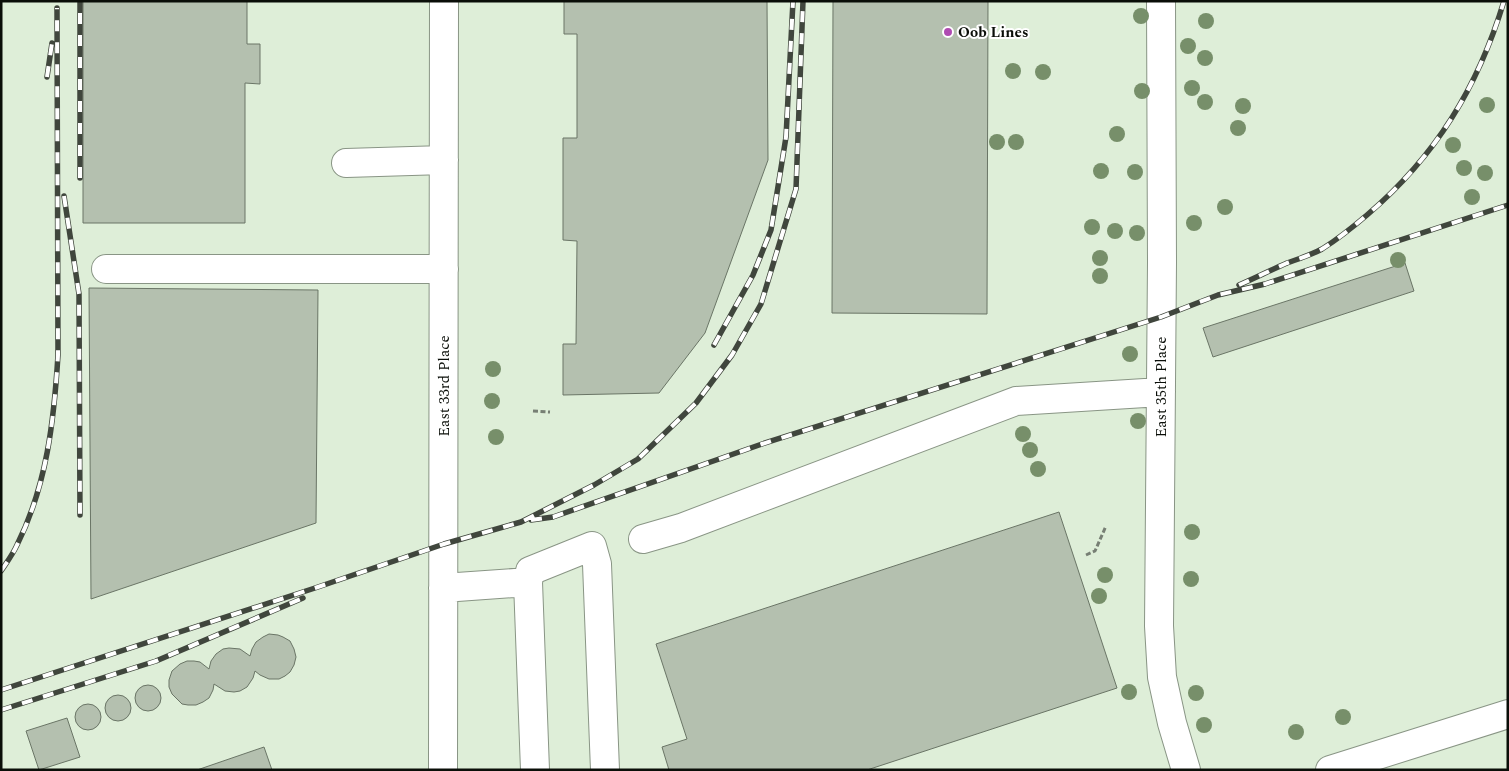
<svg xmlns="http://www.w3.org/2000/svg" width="1509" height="771" font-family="Spectral,serif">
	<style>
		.built { fill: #deeed8 }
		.building { fill: #b4c0af; stroke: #6a7566 }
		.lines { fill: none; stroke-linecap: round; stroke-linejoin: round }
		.minor-casing { stroke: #899585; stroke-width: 30 }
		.path { stroke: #777f74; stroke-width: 3; stroke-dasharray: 5 2.5; stroke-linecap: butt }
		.minor { stroke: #fff; stroke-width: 28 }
		.rail-casing { stroke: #40463d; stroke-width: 5.5 }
		.rail { stroke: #fff; stroke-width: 4; stroke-dasharray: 11; stroke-linecap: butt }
		.tree { fill: #778f6a }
		.poi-dot { fill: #af4bb2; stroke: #fff; stroke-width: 2 }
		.labels { text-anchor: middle; stroke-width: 4; stroke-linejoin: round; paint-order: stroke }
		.poi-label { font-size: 15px; font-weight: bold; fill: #0a0e08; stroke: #fff; text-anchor: start }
		.street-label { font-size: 15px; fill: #0a0e08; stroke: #fff }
	</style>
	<rect width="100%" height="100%" fill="#ecf9e8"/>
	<path class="built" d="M1 1H1508V770H1Z"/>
	<path class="building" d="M83 1H247V44H260V84L245 83V223H83Z
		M564 1H767L768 160 705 333 659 393 563 395V344H576L577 241 563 240V138H577V34H564Z
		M833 1H988L987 314 832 313Z
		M1405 263 1414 291 1213 357 1203 328Z
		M89 288 318 290 316 523 91 599Z
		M1059 512 1117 688 867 770H669L662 747 687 739 656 644Z
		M269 634 278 635 283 637 290 641 294 649 296 657 294 665 290 672 285 676 279 679H269L260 675 255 671 253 678 247 687 240 691 234 692 225 691 214 684 213 690 209 698 203 702 196 705H188L182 704 172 694 169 687V680L172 671 180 664 187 661H194L200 662 209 669 211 661 216 654 223 649 229 648 240 649 250 656 252 649 256 642 263 637Z
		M135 698a13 13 0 1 1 26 0a13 13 0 1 1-26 0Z
		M105 708a13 13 0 1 1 26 0a13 13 0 1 1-26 0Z
		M75 717a13 13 0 1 1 26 0a13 13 0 1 1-26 0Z
		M67 718 80 757 39 770 26 731Z
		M264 747 272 770H197Z"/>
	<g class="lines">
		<defs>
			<path id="minor" d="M1161 1 1162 262 1159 626 1162 677 1172 723 1186 770
				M346 163 444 160
				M106 269H444
				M643 539 681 528 1016 401 1161 392
				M528 582 530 571 592 546 597 564 605 770
				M443 588 528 582 535 770
				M443 770 444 1
				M1330 770 1508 714"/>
		</defs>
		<use href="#minor" class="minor-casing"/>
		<path class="path" d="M533 411 550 412
			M1086 555 1095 551 1106 526"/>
		<use href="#minor" class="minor"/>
		<defs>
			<path id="rail" d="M47 77 52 43
				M80 178V1
				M64 196 79 294 80 515
				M1239 285C1255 278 1271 270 1287 263 1298 259 1311 255 1322 249 1338 239 1353 227 1367 215 1436 156 1478 87 1504 1
				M714 345 753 275 771 230 786 137 793 1
				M531 520 553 517 762 444 1161 317 1218 295 1265 284 1508 205
				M1 571C7 562 13 554 17 545 47 485 54 420 58 355L57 8
				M1 690 315 588 444 544 521 522 594 485 638 459 696 403 732 355 761 304 796 189 803 1
				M1 710 156 661 303 598"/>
		</defs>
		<use href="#rail" class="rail-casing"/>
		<use href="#rail" class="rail"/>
	</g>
	<g class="tree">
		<circle cx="1141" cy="16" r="8"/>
		<circle cx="1206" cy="21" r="8"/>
		<circle cx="1188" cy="46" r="8"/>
		<circle cx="1205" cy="58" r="8"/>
		<circle cx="1013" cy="71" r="8"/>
		<circle cx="1043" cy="72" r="8"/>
		<circle cx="1192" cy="88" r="8"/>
		<circle cx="1142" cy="91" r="8"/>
		<circle cx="1205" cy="102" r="8"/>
		<circle cx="1487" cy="105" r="8"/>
		<circle cx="1243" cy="106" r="8"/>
		<circle cx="1238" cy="128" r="8"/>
		<circle cx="1117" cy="134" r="8"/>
		<circle cx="997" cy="142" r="8"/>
		<circle cx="1016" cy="142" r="8"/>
		<circle cx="1453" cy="145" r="8"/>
		<circle cx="1464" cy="168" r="8"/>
		<circle cx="1101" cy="171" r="8"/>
		<circle cx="1135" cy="172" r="8"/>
		<circle cx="1485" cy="173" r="8"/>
		<circle cx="1472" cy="197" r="8"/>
		<circle cx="1225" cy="207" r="8"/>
		<circle cx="1194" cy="223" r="8"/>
		<circle cx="1092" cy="227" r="8"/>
		<circle cx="1115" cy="231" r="8"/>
		<circle cx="1137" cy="233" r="8"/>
		<circle cx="1100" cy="258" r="8"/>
		<circle cx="1398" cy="260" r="8"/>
		<circle cx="1100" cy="276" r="8"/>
		<circle cx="1130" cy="354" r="8"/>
		<circle cx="493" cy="369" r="8"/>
		<circle cx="492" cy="401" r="8"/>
		<circle cx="1138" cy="421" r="8"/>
		<circle cx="1023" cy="434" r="8"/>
		<circle cx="496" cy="437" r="8"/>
		<circle cx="1030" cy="450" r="8"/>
		<circle cx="1038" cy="469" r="8"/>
		<circle cx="1192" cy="532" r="8"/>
		<circle cx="1105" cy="575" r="8"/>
		<circle cx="1191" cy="579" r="8"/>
		<circle cx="1099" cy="596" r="8"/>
		<circle cx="1129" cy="692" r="8"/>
		<circle cx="1196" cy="693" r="8"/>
		<circle cx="1343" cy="717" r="8"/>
		<circle cx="1204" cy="725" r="8"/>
		<circle cx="1296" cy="732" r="8"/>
	</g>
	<circle class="poi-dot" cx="948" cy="32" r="5"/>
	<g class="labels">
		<g class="poi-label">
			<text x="958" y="37">Oob Lines</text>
		</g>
		<g class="street-label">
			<text transform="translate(444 386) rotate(-90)" y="5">East 33rd Place</text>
			<text transform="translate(1161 387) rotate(-90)" y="5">East 35th Place</text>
		</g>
	</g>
	<rect width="1509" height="771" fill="none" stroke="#0a0e08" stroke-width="5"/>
</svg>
